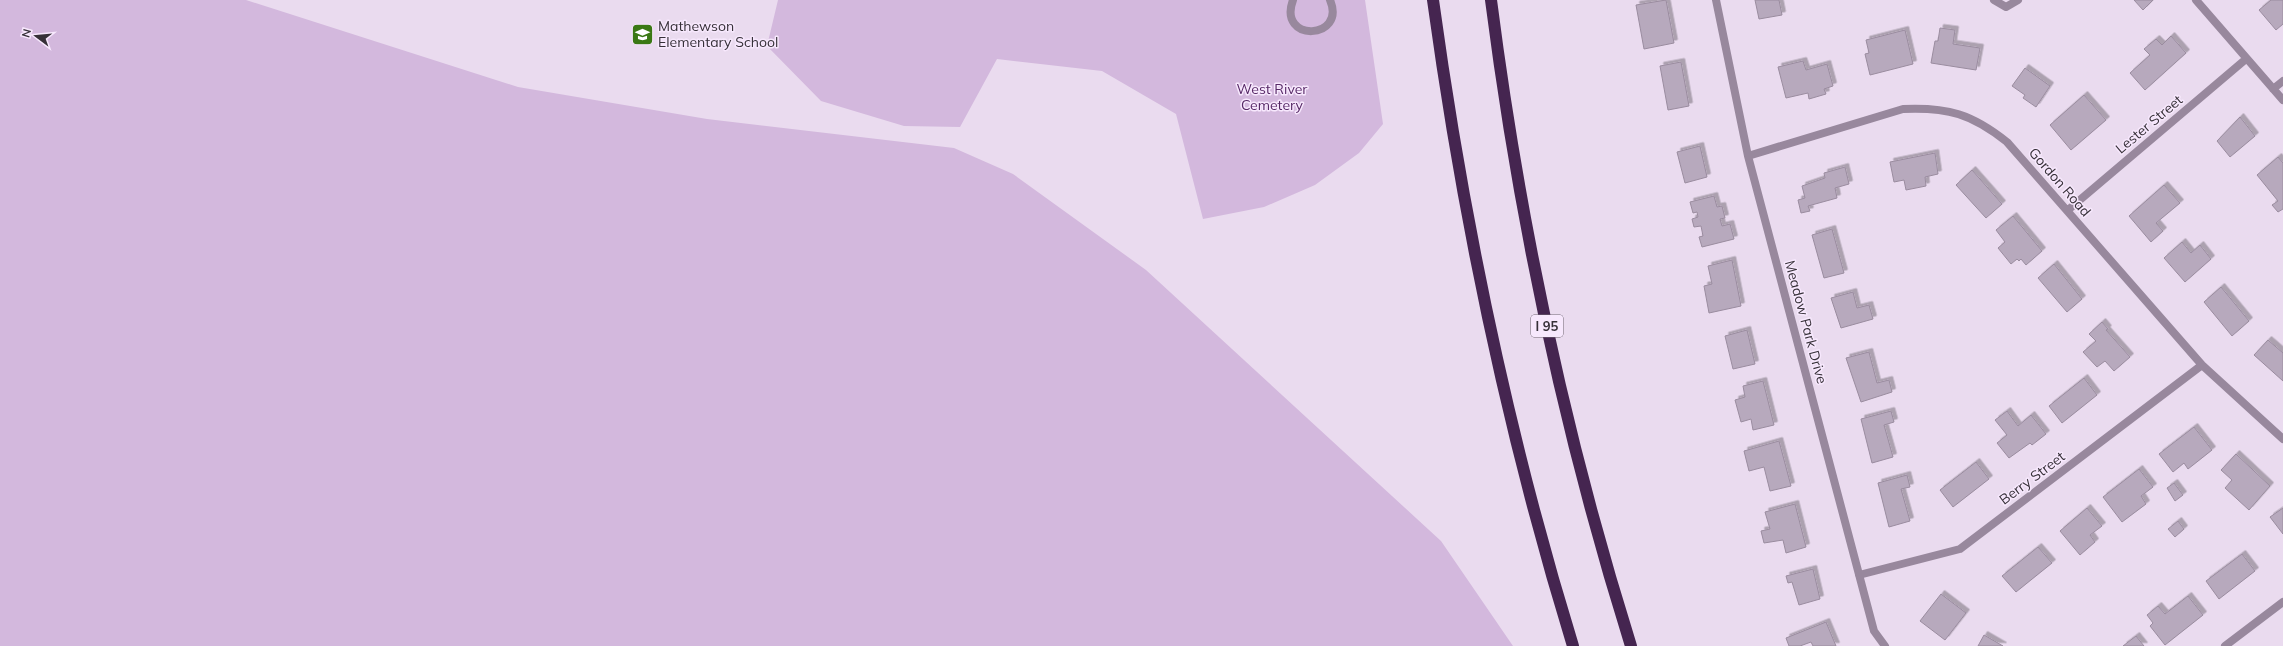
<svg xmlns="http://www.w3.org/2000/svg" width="2283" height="646" font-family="Mulish,sans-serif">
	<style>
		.green { fill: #d3b8dd }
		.building { fill: #b7a9bd; stroke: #9a8c9f; filter: url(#shadow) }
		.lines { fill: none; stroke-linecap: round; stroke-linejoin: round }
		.service { stroke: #98889d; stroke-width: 8 }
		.minor { stroke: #98889d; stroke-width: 8 }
		.motorway { stroke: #452550; stroke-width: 12 }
		.labels { text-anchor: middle; stroke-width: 3; stroke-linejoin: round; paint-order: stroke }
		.shield { fill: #f7e8fd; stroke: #706773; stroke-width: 1 }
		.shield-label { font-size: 13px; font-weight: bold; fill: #363038 }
		.poi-label { font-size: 14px; fill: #363038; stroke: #f7e8fd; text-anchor: start }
		.park-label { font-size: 14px; fill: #562866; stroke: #f7e8fd }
		.street-label { font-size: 14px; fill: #363038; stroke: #f7e8fd }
	</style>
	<defs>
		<filter id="shadow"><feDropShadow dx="3.5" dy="-3.5" stdDeviation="0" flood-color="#0004"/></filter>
	</defs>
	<rect width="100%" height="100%" fill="#eadbef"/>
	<path class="green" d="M0 0H246L518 87 707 119 954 148 1013 174 1146 270 1441 541 1513 646H0Z
		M778 0H1365L1383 124 1359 153 1315 185 1264 207 1203 219 1176 114 1102 71 997 59 960 127 904 126 821 101 767 46Z"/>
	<path class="building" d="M1666 0 1674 43 1644 49 1636 5Z
		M1755 0H1779L1782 15 1759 19Z
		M2134 0H2153L2143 10Z
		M2271 0H2283V24L2276 30 2259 10Z
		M1940 28 1955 30 1953 44 1980 48 1976 70 1931 63 1935 41H1938Z
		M1905 30 1913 64 1870 75 1865 54 1869 53 1866 40Z
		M2171 36 2186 53 2145 90 2130 73 2150 55 2144 49 2156 39 2162 45Z
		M1803 61 1806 70 1827 64 1833 86 1824 89 1826 94 1809 99 1808 93 1786 98 1778 67Z
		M1681 62 1689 106 1668 110 1660 66Z
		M2025 68 2050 86 2036 107 2023 98 2025 95 2012 86Z
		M2084 95 2106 120 2071 150 2050 125Z
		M2240 117 2255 136 2230 157 2217 141Z
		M1700 146 1707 177 1685 183 1677 152Z
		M1935 153 1938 174 1925 177 1926 186 1906 190 1904 180 1894 182 1890 162Z
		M2278 157 2283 163V209L2278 212 2272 205 2278 201 2257 175Z
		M1845 167 1849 184 1835 188 1837 198 1808 206 1810 211 1801 213 1798 200 1805 198 1802 186 1825 178 1824 173Z
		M1972 170 2002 204 1986 218 1956 185Z
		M2164 185 2180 203 2156 223 2163 231 2151 242 2129 216Z
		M1714 196 1717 207 1722 206 1725 218 1720 219 1722 226 1730 224 1734 239 1702 247 1699 237 1703 236 1701 226 1694 227 1692 219 1698 217 1697 212 1693 213 1690 202Z
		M2013 216 2042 251 2026 265 2021 259 2019 261 2017 259 2011 264 1998 248 2005 242 1996 230Z
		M1832 229 1844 273 1824 278 1812 235Z
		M2182 242 2191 253 2200 245 2211 259 2185 282 2164 258Z
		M1732 260 1741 306 1709 313 1704 286 1712 284 1708 266Z
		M2054 264 2082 299 2067 312 2038 278Z
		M2221 287 2249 321 2232 336 2204 302Z
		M1853 292 1857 308 1869 305 1873 319 1841 328 1831 298Z
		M2102 322 2108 329 2106 330 2130 357 2114 371 2105 361 2097 367 2083 352 2096 341 2089 334Z
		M1747 330 1755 364 1733 369 1725 336Z
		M2268 340 2283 353V381L2254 355Z
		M1869 352 1877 383 1889 380 1892 392 1861 402 1846 358Z
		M2084 378 2097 395 2062 423 2049 406Z
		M1763 381 1774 425 1753 430 1751 419 1741 422 1735 400 1745 397 1743 386Z
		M1891 411 1894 422 1884 425 1893 457 1872 463 1861 419Z
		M2007 411 2018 426 2031 415 2046 434 2032 445 2030 443 2009 458 1997 443 2007 435 1995 420Z
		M2194 427 2212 450 2188 469 2184 463 2173 472 2159 454Z
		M1779 441 1791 486 1770 491 1764 467 1749 471 1744 451Z
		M2236 454 2270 486 2249 510 2225 488 2232 480 2221 470Z
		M1976 462 1989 479 1953 507 1940 490Z
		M2139 469 2153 487 2141 496 2146 504 2122 522 2103 497Z
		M1907 475 1910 487 1901 489 1910 521 1889 527 1878 483Z
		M2174 483 2183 495 2175 501 2167 488Z
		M1795 504 1806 547 1786 553 1783 540 1764 543 1761 531 1770 529 1765 512Z
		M2087 508 2102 526 2090 535 2095 542 2080 555 2060 531Z
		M2283 508V534L2270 517Z
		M2178 521 2184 529 2175 537 2168 529Z
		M2038 547 2052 563 2016 592 2002 576Z
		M2242 554 2255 571 2219 599 2206 581Z
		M1813 569 1820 599 1799 605 1792 582 1788 583 1786 576Z
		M1941 594 1966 613 1945 640 1920 621Z
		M2188 596 2203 615 2165 645 2150 626 2153 623 2147 615 2158 606 2165 614Z
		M1826 622 1836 646H1813L1811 642 1800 646H1789L1786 638Z
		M1984 635 2003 646H1978Z
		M2136 636 2144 646H2123Z"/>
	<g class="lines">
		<path class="service" d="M1293 0C1277 43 1347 40 1330 0
			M1994 0 2006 7 2018 0"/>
		<path class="minor" d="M1716 0 1748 156 1874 631 1885 646
			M2196 0 2283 100
			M2273 89 2283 81
			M1748 156 1903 109C1948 107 1972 114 2007 142L2202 365 2283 439
			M2068 210 2246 59
			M1859 575 1960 549 2202 365
			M2225 646 2283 602"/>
		<path class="motorway" d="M1433 0C1463 219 1508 435 1573 646
			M1491 0C1519 219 1565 436 1631 646"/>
	</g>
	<defs>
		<symbol id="school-square" viewBox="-11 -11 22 22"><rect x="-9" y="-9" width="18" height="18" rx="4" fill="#3a7814" stroke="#f7e8fd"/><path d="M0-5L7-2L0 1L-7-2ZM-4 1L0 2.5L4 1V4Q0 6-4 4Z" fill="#fff"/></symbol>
	</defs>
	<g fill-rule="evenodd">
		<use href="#school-square" x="630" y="22" width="25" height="25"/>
	</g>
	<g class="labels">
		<rect class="shield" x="1531" y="315" width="32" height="22" rx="3"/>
		<g class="shield-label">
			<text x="1547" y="331">I 95</text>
		</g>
		<g class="poi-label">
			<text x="658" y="31">Mathewson<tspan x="658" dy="16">Elementary School</tspan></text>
		</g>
		<g class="park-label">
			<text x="1272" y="94">West River<tspan x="1272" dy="16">Cemetery</tspan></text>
		</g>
		<g class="street-label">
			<text transform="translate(2149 124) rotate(-40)" y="5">Lester Street</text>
			<text transform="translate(2060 182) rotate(49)" y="5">Gordon Road</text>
			<text transform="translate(1806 322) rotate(75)" y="5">Meadow Park Drive</text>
			<text transform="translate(2032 478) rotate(-37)" y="5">Berry Street</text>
		</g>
	</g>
	<g transform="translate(36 36) rotate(286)" stroke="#f7e8fd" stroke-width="3" paint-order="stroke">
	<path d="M0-3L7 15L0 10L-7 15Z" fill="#363038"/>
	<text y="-6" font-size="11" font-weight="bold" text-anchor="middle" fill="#363038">N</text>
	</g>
</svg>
